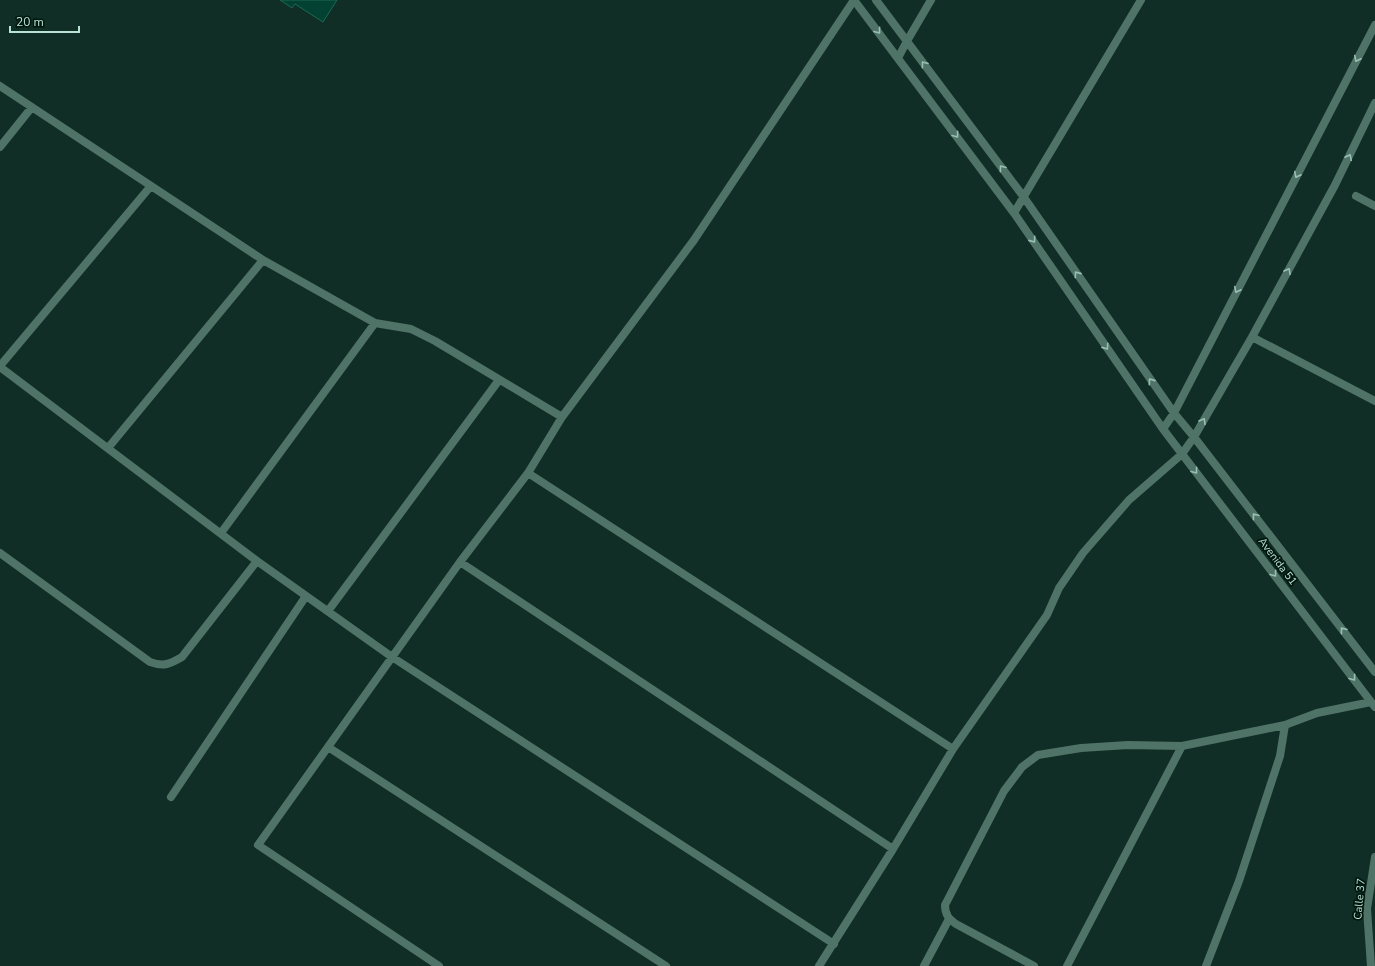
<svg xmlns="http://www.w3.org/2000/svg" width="1375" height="966" font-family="'Nunito Sans',sans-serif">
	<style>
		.building { fill: #034232; stroke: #1c6953 }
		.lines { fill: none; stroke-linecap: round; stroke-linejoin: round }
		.lane { stroke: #507367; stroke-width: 8 }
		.street { stroke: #507367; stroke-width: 8 }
		.oneway { stroke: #99c1b3 }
		.labels { text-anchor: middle; stroke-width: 3.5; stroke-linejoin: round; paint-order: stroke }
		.street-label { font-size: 11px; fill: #b8e3d3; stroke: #00160e }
	</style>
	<rect width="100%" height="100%" fill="#102e25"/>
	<path class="building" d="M280 0H337L323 22 295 4 292 8Z"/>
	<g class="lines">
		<path class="lane" d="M924 966 949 919"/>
		<path class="street" d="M854 0 1014 213 1163 429 1375 707
			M876 0 1023 196 1174 413 1194 437 1375 672
			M898 58 907 41 931 0
			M0 86 263 260 375 323 411 329 435 341 562 417
			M0 147 32 107
			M1356 196 1375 206
			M1014 213 1141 0
			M1252 337 1375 401
			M0 366 150 187
			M0 367 257 561 392 657 834 944
			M1163 429 1174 413 1375 25
			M108 448 263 260
			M528 473 953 749
			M221 533 375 323
			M0 553 150 662C164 667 170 664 182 657L257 561
			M460 562 893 849
			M328 611 499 380
			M328 747 666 966
			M171 797 306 596
			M439 966 258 845 460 562 528 473 562 417 694 240 854 0
			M819 966 893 849 953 749 1047 615 1059 588 1083 553 1129 500 1182 454 1194 437 1252 337 1335 185 1375 103
			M1034 966 956 924C949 919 945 915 945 905L1004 791 1022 767 1038 755 1081 748 1128 745 1182 746
			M1067 966 1182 746 1285 725 1317 713 1371 702
			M1206 966 1239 881 1280 756 1285 725
			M1371 966 1367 909 1375 857"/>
	</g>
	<defs><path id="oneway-chevron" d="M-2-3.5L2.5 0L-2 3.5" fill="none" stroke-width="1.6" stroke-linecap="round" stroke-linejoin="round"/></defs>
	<g class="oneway">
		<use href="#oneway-chevron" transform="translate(878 31) rotate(53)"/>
		<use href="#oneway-chevron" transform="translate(1357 59) rotate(117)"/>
		<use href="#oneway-chevron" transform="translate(924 64) rotate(-127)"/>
		<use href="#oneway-chevron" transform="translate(956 135) rotate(53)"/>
		<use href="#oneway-chevron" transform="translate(1349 157) rotate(-64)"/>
		<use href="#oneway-chevron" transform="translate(1002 168) rotate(-127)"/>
		<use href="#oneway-chevron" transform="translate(1297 175) rotate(117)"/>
		<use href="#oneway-chevron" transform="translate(1033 240) rotate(55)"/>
		<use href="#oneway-chevron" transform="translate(1288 271) rotate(-61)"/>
		<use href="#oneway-chevron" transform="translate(1077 274) rotate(-125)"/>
		<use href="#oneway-chevron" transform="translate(1237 290) rotate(117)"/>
		<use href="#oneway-chevron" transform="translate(1106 347) rotate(55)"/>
		<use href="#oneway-chevron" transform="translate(1151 381) rotate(-125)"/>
		<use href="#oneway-chevron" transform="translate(1203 421) rotate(-60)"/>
		<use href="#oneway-chevron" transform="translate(1195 471) rotate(53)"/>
		<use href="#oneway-chevron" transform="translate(1255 516) rotate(-128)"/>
		<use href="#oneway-chevron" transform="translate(1274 574) rotate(53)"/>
		<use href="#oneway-chevron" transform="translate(1343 630) rotate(-128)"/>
		<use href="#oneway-chevron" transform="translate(1353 678) rotate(53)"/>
	</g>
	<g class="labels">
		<g class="street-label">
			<text transform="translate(1278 561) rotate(53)" y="4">Avenida 51</text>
			<text transform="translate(1359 899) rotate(-85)" y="4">Calle 37</text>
		</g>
	</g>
	<path d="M10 26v6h69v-6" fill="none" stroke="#b8e3d3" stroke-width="2"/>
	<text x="16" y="26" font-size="12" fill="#b8e3d3" stroke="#00160e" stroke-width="3" paint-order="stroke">20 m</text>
</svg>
